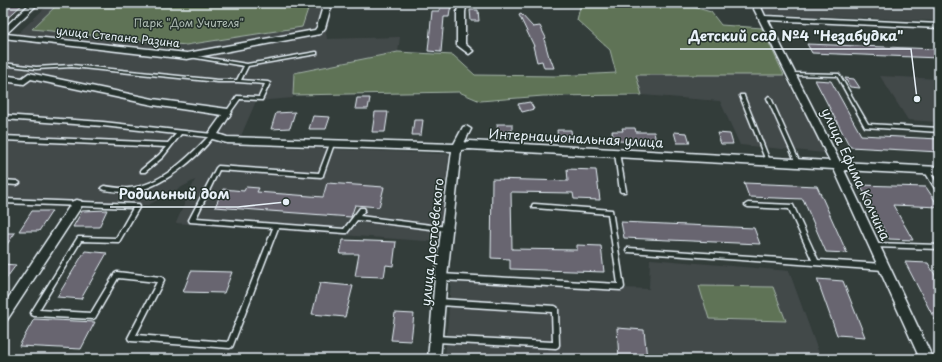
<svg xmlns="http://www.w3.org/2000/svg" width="942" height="362" font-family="'Playpen Sans',sans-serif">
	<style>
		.built { fill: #43494a }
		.green { fill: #5e7356; stroke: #a3b2a7 }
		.building { fill: #676570; stroke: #e8f1f8 }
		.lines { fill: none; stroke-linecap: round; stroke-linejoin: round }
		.lane-casing { stroke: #e8f1f8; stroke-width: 3 }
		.street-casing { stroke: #e8f1f8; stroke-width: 3 }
		.lane { fill: #26332d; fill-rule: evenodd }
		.street { fill: #26332d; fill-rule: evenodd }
		.labels { text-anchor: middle; stroke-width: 3; stroke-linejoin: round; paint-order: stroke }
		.far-park-label { font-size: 11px; fill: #b1bfb7; stroke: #26332d }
		.far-street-label { font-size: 11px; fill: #e8f1f8; stroke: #26332d }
		.street-label { font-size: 13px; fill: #e8f1f8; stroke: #26332d }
		.leader { fill: none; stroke: #e8f1f8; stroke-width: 1.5 }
		.callout-dot { fill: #e8f1f8; stroke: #26332d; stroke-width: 1.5 }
		.callout-label { font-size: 14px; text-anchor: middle; font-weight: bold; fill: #e8f1f8; stroke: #26332d; stroke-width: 3; stroke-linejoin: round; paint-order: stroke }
	</style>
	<rect width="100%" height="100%" fill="#333d3a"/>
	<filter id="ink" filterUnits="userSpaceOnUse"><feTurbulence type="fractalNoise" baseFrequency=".025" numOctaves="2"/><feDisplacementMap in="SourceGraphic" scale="8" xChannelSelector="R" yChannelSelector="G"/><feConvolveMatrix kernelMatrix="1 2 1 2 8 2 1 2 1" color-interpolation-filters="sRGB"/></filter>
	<g filter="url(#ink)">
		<path class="built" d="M50 3H59L33 29 302 27 310 3H333L326 33 327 39 400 37 398 52 294 73 293 98 256 101 237 145 449 154 439 242 176 223 195 180 148 205 97 206 3 203V48Z
			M760 3H939V21L766 14Z
			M635 75H784L825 153 740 145 720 101 642 95Z
			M880 76 939 79V122L908 120Z
			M650 259 789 271 821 359H445L451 282 649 289Z"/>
		<path class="green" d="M59 3H310L302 27 186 45 32 29Z
			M581 3H688L690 6 711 12 721 25 762 28 784 75H636L642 95 543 96 480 101 459 92 293 95 294 73 398 52 453 55 475 75 556 76 616 73 610 50 577 20Z
			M699 286 773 287 786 321 709 319Z"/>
		<path class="building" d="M9 3H24L3 22V8Z
			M440 5H451L449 17H444L441 52 428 51 432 11H439Z
			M470 10H478L479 21H471Z
			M521 14 533 27 540 26 546 38 544 39 549 57H550L554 68H544L542 61 537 62 533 46H534L519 15Z
			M807 44 936 49 939 53V58L812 53Z
			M845 78 854 79 860 88 850 87Z
			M815 80 831 81 861 135 939 139V152L850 147Z
			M357 98H370L368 109H355Z
			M530 102 534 109 522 112 518 104Z
			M295 112 290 128 271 129 276 113Z
			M375 112H388L385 132H372Z
			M313 116 330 117 326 129H309Z
			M414 120H423L421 135H412Z
			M497 124H512V136H498Z
			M622 128H635L636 132H654L656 142 614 141 612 131H623Z
			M557 130H571L572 139H558Z
			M674 132 687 133 690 143H677Z
			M717 133 730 134 733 144H721Z
			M567 169 596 170 600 200 574 199 573 193 511 192 512 249 577 250V245L601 246 604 272 510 269V259L491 258 492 179 568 181Z
			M327 183 384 187 379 207 355 205 351 217 215 207 223 189 244 191 246 187 259 188 257 192 323 197Z
			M744 183 817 186 847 253 826 252 803 199 749 197Z
			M860 185 926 187 939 207 893 205 913 240 889 239Z
			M107 210 99 227H73L82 211Z
			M32 211H52L39 231H19Z
			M621 222 754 228 760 244 624 238Z
			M3 233H15L3 250Z
			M343 240 396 242 393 266 386 265 384 277 355 276 359 254H340Z
			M85 251 107 253 81 299 57 297Z
			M905 262 928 263 939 282V328Z
			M3 264 16 265 3 283Z
			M191 271 232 272 224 293 183 292Z
			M817 279 843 281 865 337 837 335Z
			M320 283 353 286 345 317 312 314Z
			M395 313 414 314 411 341 391 340Z
			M34 319 95 322 81 349 19 346Z
			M617 328 644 330 647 359H619Z"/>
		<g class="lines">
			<defs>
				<path id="lane" d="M316 52H317V54L248 66 241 80 268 82 270 83 262 100 240 99 230 113 228 114 226 112 237 96 259 97 265 84 238 82H218L72 67 36 69 3 65V63L36 67 72 65 218 80H237L244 66 190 57 188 56 190 55 247 64Z
					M791 73 839 74 868 124 939 128V132L865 127 837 76 792 75H791Z
					M740 95H744V96L770 161V162H766V161L740 96Z
					M769 96 771 98 800 163V164H796V163L767 98Z
					M3 115 103 122 212 134 214 136C197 159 161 188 132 192 123 193 113 191 104 190L102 189 101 188 102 187 104 186C112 187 120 189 129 188 159 186 188 158 208 137L181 134 163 157 145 172H141V170L159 155 166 147 3 140V136L168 143 176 134 103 126 3 119Z
					M332 142 334 144 323 175V176L321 177 219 170 196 218 344 229 360 208H364L365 210 360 216 447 227H449L450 229 449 231H447L357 220 347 233H345L278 228 233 345 232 347 230 348 131 341 129 340 128 338 129 336 157 282 118 278 95 318 93 319 34 316 32 315 31 313 32 311 78 237H80L116 238 133 208 3 203V199L137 204H139L140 206 119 242H117L81 241 39 310 91 313 115 273 117 272 161 277 163 278 164 280 136 335 228 342 273 228 190 222 189 220 216 168 218 166 319 173 330 144Z
					M617 151 619 153 626 191 625 192H621L620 191 615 153Z
					M926 168 928 169 939 187V193L937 192 924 170Z
					M3 180 17 181 19 182 20 183 19 184 17 185 3 184Z
					M748 203 793 205 818 260 884 264 886 265 887 267 886 269 884 270 629 252H627L626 250 627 248H629L812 260 789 209 748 207 746 206 745 205 746 204Z
					M533 204H535L612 210 624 287 623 289 621 290 441 280 439 279 438 277 439 275 441 274 618 284 608 214 535 208H533L532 206Z
					M872 243H874L939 245V249L874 247H872L871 245Z
					M439 299 555 306 557 307 558 309 559 345 558 347 556 348 436 342 434 341 433 339 434 337 436 336 553 342 552 312 439 305 437 304 436 302 437 300Z"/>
				<path id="street" d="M31 3H39L6 34 187 53 315 30 317 27 324 3H332L325 28 320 34 187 59 3 38V29Z
					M459 3H467L465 12V44L473 51 469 54 457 45V12Z
					M751 3H759L765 16 939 24V28L768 20 840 162 939 167V175L844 170 933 359H920L834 169 469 149 461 150 447 277 440 359H428L435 277 452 151 227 143 209 138 207 136 222 115 153 105 31 79 24 84 3 81V75L22 78 29 73 153 99 228 109 232 112 218 134 227 137 454 144 463 127 466 126 471 129 464 143 469 141 830 161Z
					M77 200 81 201 82 204 81 207 7 320 3 322V306L73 201Z"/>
			</defs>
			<use href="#lane" class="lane-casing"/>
			<use href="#street" class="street-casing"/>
			<use href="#lane" class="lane"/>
			<use href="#street" class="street"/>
		</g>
	</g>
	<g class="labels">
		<g class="far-park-label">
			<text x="189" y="27">Парк "Дом Учителя"</text>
		</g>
		<g class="far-street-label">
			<text transform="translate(118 37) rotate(6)" y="4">улица Степана Разина</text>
		</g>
		<g class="street-label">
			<text transform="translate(576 138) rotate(3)" y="5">Интернациональная улица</text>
			<text transform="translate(856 174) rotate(65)" y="5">улица Ефима Колчина</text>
			<text transform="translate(432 242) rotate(-84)" y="5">улица Достоевского</text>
		</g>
	</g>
	<path class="leader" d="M917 99L911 49H680M286 202L238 207H110"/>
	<g class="callout-dot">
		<circle cx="917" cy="99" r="4"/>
		<circle cx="286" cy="202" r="4"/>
	</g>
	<g class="callout-label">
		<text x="796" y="41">Детский сад №4 "Незабудка"</text>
		<text x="174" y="199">Родильный дом</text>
	</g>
	<rect width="942" height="362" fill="none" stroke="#26332d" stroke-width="16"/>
	<rect x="8" y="8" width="926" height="346" fill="none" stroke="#e8f1f8" stroke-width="1.5" filter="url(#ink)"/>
</svg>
